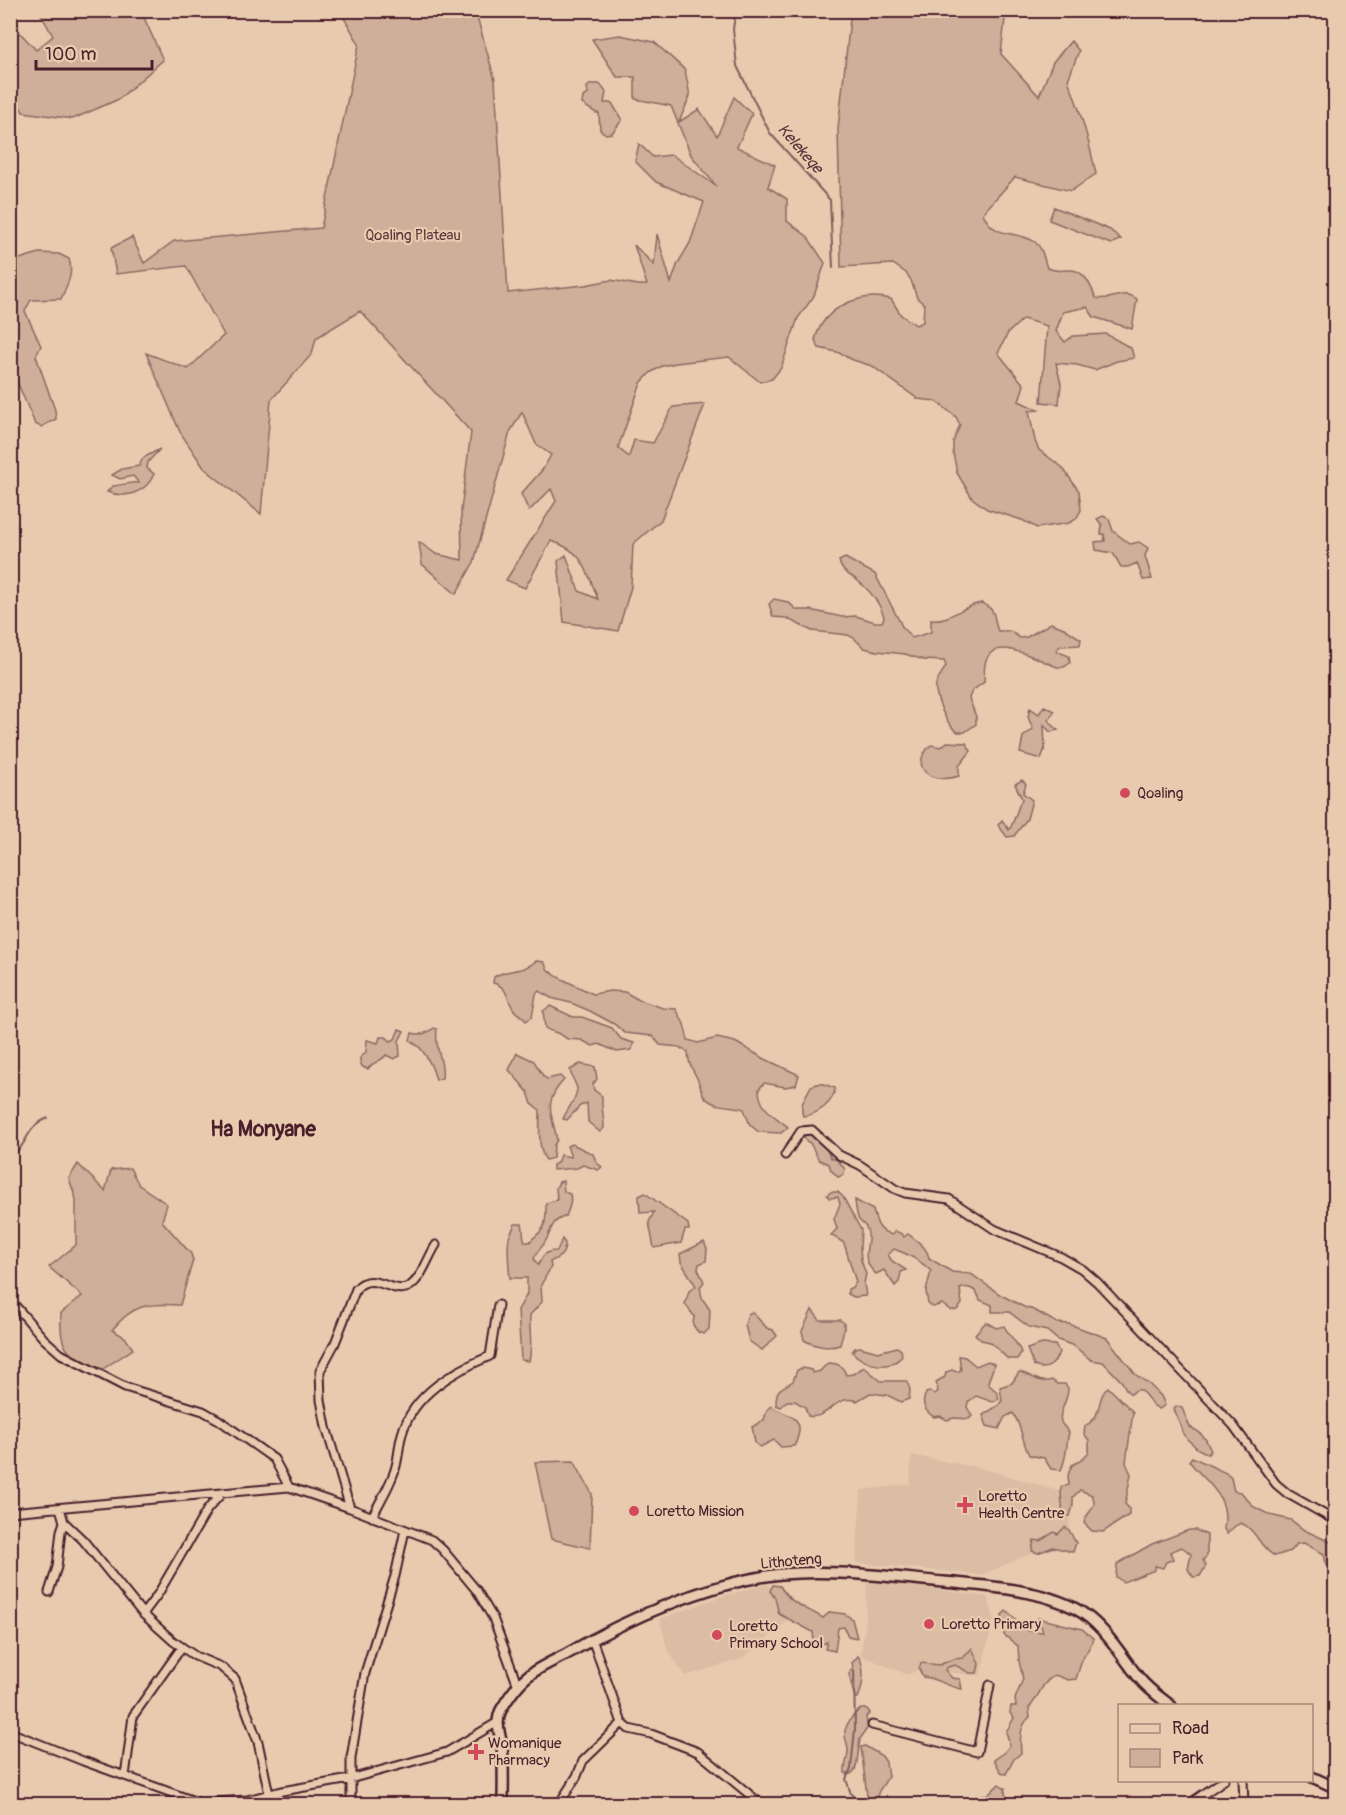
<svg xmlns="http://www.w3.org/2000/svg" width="1346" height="1815" font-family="Pangolin,sans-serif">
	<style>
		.built { fill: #dbbda4 }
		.green { fill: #cfaf99; stroke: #8c6762; stroke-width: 1.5 }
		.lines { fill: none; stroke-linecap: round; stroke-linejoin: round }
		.stream { stroke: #845d5a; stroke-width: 2 }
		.minor-casing { stroke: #4a1f2b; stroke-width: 11 }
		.secondary-casing { stroke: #4a1f2b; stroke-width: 14 }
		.minor { stroke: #e8cbaf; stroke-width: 7 }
		.secondary { stroke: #e8cbaf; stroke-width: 9 }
		.poi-dot { fill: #d1495b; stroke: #e8cbaf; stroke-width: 2 }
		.labels { text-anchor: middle; stroke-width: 4.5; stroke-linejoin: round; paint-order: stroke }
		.park-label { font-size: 15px; fill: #5e353c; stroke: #e8cbaf }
		.poi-label { font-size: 15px; fill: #4a1f2b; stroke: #e8cbaf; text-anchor: start }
		.street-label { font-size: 15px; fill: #4a1f2b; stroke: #e8cbaf }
		.water-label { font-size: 16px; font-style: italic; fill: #5d343b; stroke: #e8cbaf }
		.district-label { font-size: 21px; font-weight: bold; fill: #4a1f2b; stroke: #e8cbaf }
	</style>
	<rect width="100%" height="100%" fill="#e8cbaf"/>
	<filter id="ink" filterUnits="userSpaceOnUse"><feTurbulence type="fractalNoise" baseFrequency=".0167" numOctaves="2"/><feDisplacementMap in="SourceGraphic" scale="12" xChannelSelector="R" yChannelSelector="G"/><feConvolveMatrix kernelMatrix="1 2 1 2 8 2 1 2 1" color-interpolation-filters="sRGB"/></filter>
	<g filter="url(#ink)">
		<path class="built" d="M911 1455 981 1468 1069 1494 1070 1536 982 1575 856 1563 861 1490 910 1484Z
			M867 1582 904 1584 988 1597 994 1618 980 1676 919 1669 908 1675 860 1655 865 1629Z
			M768 1584 779 1594 787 1621 742 1659 685 1676 667 1649 660 1619 719 1597Z"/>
		<path class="green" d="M475 10 495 80 508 293 585 285 611 280 638 285H647L634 245 654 265 657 234 671 283 678 263 690 243 704 202 656 182 635 161 639 144 653 157 672 155 716 186 691 155 671 106 635 99V77H617L592 39 620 35 654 42 685 70 690 96 679 122 699 109 717 136 734 97 752 114 737 147 775 165 768 187 787 199V221L807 236 825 263 814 296 798 318 781 368 772 379 760 382 729 357 676 363 662 366 650 373 641 383 618 448 629 457 634 440 653 443 673 407 705 404 661 520 633 544 631 587 618 631 564 622 558 561 566 555 579 591 598 599C586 569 584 551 551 541L525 588 506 580 556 501 551 489 529 511 521 494 543 469 551 455 536 444 522 412 510 432 474 562 456 594 422 564 419 542 436 554 462 560 461 510 471 432 360 311 316 338 312 354 271 400 261 514 204 468 180 432 146 353 188 369 224 335 186 266 116 274 111 248 132 237 144 263 174 241 321 228 359 44 340 11Z
			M851 10 1006 11 1001 54 1039 96 1053 62 1071 41 1079 51 1068 80C1081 111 1089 141 1096 174L1071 191 1015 177 983 213C994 241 1017 229 1035 242 1043 248 1044 260 1047 268 1056 272 1061 270 1071 270 1085 270 1091 287 1096 298 1114 302 1121 288 1137 299L1132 329 1094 317 1087 307 1063 312 1056 331 1065 342 1073 336 1106 334 1131 348 1134 358 1117 361 1095 370 1077 365 1056 363 1061 384 1059 404 1041 402 1047 326 1023 319 1008 333 998 353 1024 385 1019 401 1038 410 1029 411 1035 441 1039 450 1062 467 1079 491 1081 510 1076 519 1069 523 1037 528 1022 520 987 509 972 498 957 473 953 453V442L960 425 956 417 936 401 918 399 872 366 853 360 837 352 819 348 815 340C823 308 859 291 891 299L901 315 916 325 923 322 924 304 917 298 911 280 906 273 893 264 841 267 838 129Z
			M39 11H141L163 60 119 99 73 119 23 112 11 90V23L36 50 53 36Z
			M591 84H600L606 92 604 103H612L622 120 612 133 606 134 600 130 599 113H596L582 104 583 97 588 94 587 87Z
			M1054 207 1110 230 1121 239 1111 244 1049 220Z
			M39 253 59 254 69 259C74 274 67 285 61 299L31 300 25 311 41 346 36 356 55 410 56 419 41 427 35 424 15 377 10 372 11 258 13 261Z
			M160 449 148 462 147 468 154 474C146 493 126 499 107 492L113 486C123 485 129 482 139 483L133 476 120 479 112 475 122 469 139 466 143 458Z
			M1103 516 1109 519 1113 531 1130 544 1139 542 1148 548 1145 556 1152 579 1143 580 1137 563 1128 567H1121L1113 553 1096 550 1095 542 1105 541 1104 534H1101L1102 525 1097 519Z
			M845 558 875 574 903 628 912 638 931 632V619C950 622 964 604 982 603 999 612 992 617 998 631H1010L1020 638 1027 637 1051 623 1064 628 1081 639 1080 645 1060 646 1056 651 1069 656 1070 663 1064 667H1057C1041 661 998 636 987 658 983 665 985 674 984 682L972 691 969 698 976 717V724L965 732H958C947 727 934 696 936 684 938 677 943 672 946 666L944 661 924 660 905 654 877 651 864 648 854 638 848 635 812 631 786 618 773 617 769 604 774 599 788 602 797 610H810L842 617 856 616 875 622H882L884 617C880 603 869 590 858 581 850 574 842 574 839 561Z
			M1044 706 1055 711 1048 720 1058 730 1050 732 1044 725 1045 748 1041 759 1020 753 1023 737 1033 729 1028 717 1030 708 1039 714Z
			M947 742 966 743 971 751 959 766V776C932 785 907 768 931 745L941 747Z
			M1022 780 1026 784 1023 793 1032 800 1027 819 1014 836 1007 837 998 825 1002 820 1009 830C1016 819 1016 810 1022 799L1015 784Z
			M536 961 544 962 548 970 558 977 593 994 610 991 625 992 639 1000 663 1008 676 1009 684 1024 688 1040 698 1043 717 1038 735 1042 765 1059 799 1075 796 1085 785 1087 764 1083 759 1089C759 1109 774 1115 788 1127L781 1133 759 1132 750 1125 744 1109C731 1105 713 1108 704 1096 701 1091 700 1084 697 1078 691 1066 689 1066 688 1052L679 1047 660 1045 653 1036 625 1033 614 1024 590 1011 571 1003 551 998 539 991 536 994 532 1017 526 1021C522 1016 517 1014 514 1010 506 999 509 987 493 983L494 977C508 968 523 973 536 961Z
			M550 1006 573 1017H582L612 1028 621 1039 634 1043 631 1050 617 1052 599 1044 593 1046 581 1040 567 1039C561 1032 552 1033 545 1028L543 1011Z
			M434 1028 437 1029C434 1050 445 1061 442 1078L436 1080C433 1068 429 1059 421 1049 418 1045 414 1044 410 1040L412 1033C421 1035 427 1034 434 1028Z
			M399 1029 404 1031 399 1041 400 1056 394 1059 386 1055C381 1062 373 1061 368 1069 362 1068 360 1065 360 1058L366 1052 367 1040 378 1043 380 1037H386L391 1041 395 1039Z
			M517 1053 534 1061 543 1076 547 1079 560 1076 564 1080C542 1103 552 1113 557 1140L554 1145 553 1158 546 1160C537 1150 540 1123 540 1110L532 1104 528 1092 509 1070Z
			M580 1064 595 1067 597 1079 593 1084 594 1090 602 1096C601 1107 604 1117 604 1128L600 1132 588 1122 587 1103 580 1106 567 1120 563 1119C566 1110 578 1098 577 1088 575 1082 571 1076 570 1070Z
			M820 1083 835 1088C834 1103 817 1115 803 1116 799 1104 806 1096 811 1086Z
			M810 1133C821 1136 826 1149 831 1158L837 1160 845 1169 843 1175 838 1177 831 1170 829 1164 819 1160 810 1143 806 1141 804 1136Z
			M572 1144 593 1154 597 1163 602 1167 598 1170 583 1165 577 1168 553 1170V1165L557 1163 560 1155 571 1157 567 1146Z
			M78 1164 105 1191 111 1170 130 1168 139 1185 167 1204 162 1221 191 1254 193 1260 180 1305C148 1303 133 1304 112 1330L125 1337 133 1349 103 1369C69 1356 59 1353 61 1313L82 1296 49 1267 76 1245V1199L69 1178Z
			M563 1181 564 1192 570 1194C572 1203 569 1208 566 1216 548 1223 554 1228 545 1242 541 1249 536 1252 534 1259L538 1265C543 1255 545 1251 557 1251L562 1239 565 1243C565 1255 560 1257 550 1262L551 1267 541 1285 542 1302 530 1315C529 1331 533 1346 529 1361L521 1360 518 1310 527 1294V1278H510C509 1272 507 1243 509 1238 510 1234 513 1229 515 1224H522C524 1230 522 1235 525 1242H530C533 1237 537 1236 540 1232 547 1226 546 1211 546 1203L557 1200 556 1188 559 1182Z
			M831 1192H838L843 1197 861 1230 860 1247 861 1260 866 1274 864 1283 866 1296 854 1297 848 1294V1289L853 1287 856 1282 844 1243 831 1235 837 1229 834 1219 840 1204 838 1197 829 1198 827 1195Z
			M645 1193 688 1224 689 1230H685L681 1243 654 1248 649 1222 654 1212 640 1213 639 1196Z
			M855 1200 873 1210C877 1223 877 1230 892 1235L895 1231 902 1234 904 1237 908 1234C916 1240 927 1247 929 1258L952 1272 971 1274 1001 1295 1024 1307 1034 1310 1057 1323 1069 1324 1107 1338 1136 1375 1149 1384 1161 1396 1165 1405 1159 1409 1154 1406 1141 1390H1136L1131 1394 1127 1391 1122 1382 1103 1362 1091 1360 1074 1346 1058 1340 1047 1331 1029 1327 1009 1312H992V1305L980 1300C977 1290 970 1285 960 1289L962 1304 957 1310H950L942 1304 933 1307 928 1304 926 1291 931 1271C921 1261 908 1254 894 1249L888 1255 892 1261 906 1270 901 1272 899 1282 895 1286 884 1270 876 1274C856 1256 874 1243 866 1227 865 1226 860 1221 859 1220 856 1214 856 1207 855 1200Z
			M704 1242 707 1249 706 1261 699 1264 698 1269 704 1282 700 1287 702 1298 710 1310 709 1329 704 1334 698 1332 693 1325 694 1316 685 1304 689 1291 696 1286 681 1262 680 1254Z
			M812 1310 820 1320H840L844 1323V1329L840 1345C829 1349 814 1346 804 1340L802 1331Z
			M752 1312 767 1328 773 1330 777 1336 762 1350 749 1341 745 1325 748 1314Z
			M986 1322 996 1328 1004 1326C1009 1336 1020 1345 1021 1353L1017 1359H1008L990 1342 981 1340 975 1334Z
			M1042 1344 1055 1345 1059 1352C1055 1364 1048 1372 1034 1366L1027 1349Z
			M860 1347 878 1352 897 1347 901 1350 902 1356C889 1372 865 1365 852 1352L855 1348Z
			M959 1356 965 1357 976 1366 988 1361 994 1364C993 1372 988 1378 988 1384L997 1392 999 1399 993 1402 976 1396 968 1402 967 1407 972 1416 969 1419 954 1418 947 1420 940 1416 934 1417C924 1411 921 1403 926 1393L930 1392 935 1394 938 1391 936 1382 945 1377 946 1372 952 1370 957 1372 961 1370Z
			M828 1363C838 1363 843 1366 846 1375L853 1374 864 1367 881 1381H907L910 1390 909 1399 901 1402 887 1395 870 1393 857 1401C835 1393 828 1421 808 1416L805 1407 795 1401H787L781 1407 776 1405C776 1387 780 1390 793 1381L797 1370 803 1368 811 1370 813 1373 820 1371Z
			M1019 1372C1031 1374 1040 1385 1052 1380L1057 1384H1065L1068 1388C1069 1400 1056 1414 1062 1424 1064 1427 1067 1429 1069 1432 1066 1446 1067 1457 1061 1470L1051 1469 1044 1458 1029 1455C1022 1441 1022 1427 1013 1413L1005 1417 999 1429 987 1426 983 1415 999 1405 1002 1400 1000 1387 1012 1383Z
			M1108 1387 1133 1412 1126 1463 1131 1474 1125 1504 1129 1508V1515L1103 1532 1092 1531 1084 1523C1086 1511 1099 1509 1092 1495L1080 1490 1073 1497V1506L1070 1516H1064C1062 1513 1061 1492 1061 1487L1069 1485 1068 1475 1072 1465 1080 1461 1089 1452V1440L1084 1434 1085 1426C1104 1416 1095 1399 1108 1387Z
			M771 1406C785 1416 804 1415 798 1436 797 1440 796 1443 794 1446L781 1447 774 1440 760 1447 755 1443 752 1427 764 1420 767 1410Z
			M1176 1406 1182 1408 1190 1427 1199 1432 1206 1440 1211 1451 1208 1454 1198 1449 1187 1439 1183 1432 1174 1409Z
			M1192 1457 1226 1473 1231 1478 1234 1491 1241 1492 1254 1507 1270 1515 1291 1520 1304 1530 1335 1544V1567L1327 1568 1324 1554 1304 1543 1297 1544 1291 1551 1275 1556C1260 1549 1257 1530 1241 1523L1235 1526 1227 1534 1224 1529C1230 1495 1208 1485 1189 1461Z
			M574 1461 592 1494 590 1548 551 1539 535 1462Z
			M1065 1527 1069 1530 1076 1543 1073 1552 1053 1547 1038 1553 1032 1551 1034 1540 1040 1541 1054 1532 1058 1534Z
			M1189 1530H1196L1207 1535V1556L1203 1560 1206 1566 1200 1576 1193 1577 1188 1569 1191 1554 1182 1547 1170 1552 1173 1559 1166 1562 1163 1568 1155 1566V1570L1123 1582 1116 1577 1117 1564 1152 1544Z
			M773 1585 780 1586C791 1605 805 1607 823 1618L830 1612 845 1614 852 1619 857 1638 848 1636 844 1627 838 1628 835 1651 825 1649 827 1642 820 1645 814 1643 813 1632 779 1614 775 1598 770 1591Z
			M1006 1611 1029 1631 1043 1632 1038 1618 1082 1629 1094 1639 1082 1660 1076 1679 1068 1680 1055 1675C1039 1685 1041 1695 1029 1708L1030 1717C1019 1726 1020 1740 1021 1753L1014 1759 1006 1774 1001 1772 994 1760 1004 1753 1010 1745 1006 1732 1014 1718 1010 1713 1011 1706H1016L1015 1699 1023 1679 1019 1661 1018 1646 1004 1635 1002 1615Z
			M972 1648 979 1664 977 1673H970L955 1665 948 1667 945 1670 952 1678 960 1679 962 1689C948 1687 936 1678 923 1677L919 1669 921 1663 939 1665 954 1659 963 1658Z
			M858 1656C866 1666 863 1687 858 1698H855L854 1695 849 1674 853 1667 852 1663Z
			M861 1709H867L870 1713 866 1717 868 1727 860 1739 857 1762 855 1770 851 1774 845 1773C844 1765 848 1758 848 1750 848 1744 846 1742 845 1736 843 1727 854 1713 861 1709Z
			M865 1746 882 1756 886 1762 888 1777 879 1791 874 1804H868L861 1747Z
			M999 1784 1005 1788 1006 1804H978V1796L989 1794Z"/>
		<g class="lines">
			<path class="stream" d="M736 10 733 29 737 66 770 133 830 200 833 268
				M10 1157C29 1145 24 1128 48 1118
				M854 1671 855 1729 851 1769 846 1779 851 1794 861 1804"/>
			<defs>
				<path id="minor" d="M785 1155 801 1131 812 1130 839 1155 860 1165 895 1189 905 1193 949 1199 994 1229 1061 1257 1082 1269 1097 1282 1233 1425 1276 1484 1288 1494 1336 1521
					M10 1295 13 1303 44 1339 61 1354 125 1387 203 1411 219 1420 274 1459 289 1487
					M60 1508 64 1522 83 1540 143 1614 173 1641 195 1656 221 1667 235 1679 258 1742 269 1794
					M350 1508 326 1427 321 1400 320 1371 335 1343 356 1289C373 1269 393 1297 410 1286 422 1278 428 1257 436 1245
					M10 1512 289 1487 350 1508 432 1540 443 1550 477 1591 493 1618 518 1686
					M372 1517C379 1503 388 1489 393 1475 399 1462 398 1447 402 1434 413 1394 454 1371 490 1356L498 1305
					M49 1592 57 1567 61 1531 64 1522
					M143 1614 158 1594 207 1510 221 1494
					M592 1639 622 1723 629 1729 651 1734 698 1752 761 1804
					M872 1725 977 1752 990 1685
					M10 1732 83 1761 200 1803 247 1800 282 1791 350 1779 447 1752 498 1722
					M125 1776 133 1716 182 1647
					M1243 1780 1244 1804
					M351 1804V1758L365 1673 395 1576 405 1530
					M559 1804 577 1776 583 1761 622 1723
					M1189 1804 1224 1780"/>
				<path id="secondary" d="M1312 1777 1336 1788
					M503 1804C503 1785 504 1765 502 1746 500 1734 495 1722 501 1710 508 1698 518 1683 529 1675 540 1667 553 1661 565 1655 626 1619 710 1582 781 1574 834 1569 890 1577 944 1582 985 1586 1039 1589 1076 1609 1104 1624 1121 1656 1140 1679 1149 1690 1160 1697 1171 1706"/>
			</defs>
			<use href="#minor" class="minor-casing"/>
			<use href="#secondary" class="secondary-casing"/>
			<use href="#minor" class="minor"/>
			<use href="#secondary" class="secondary"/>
		</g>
	</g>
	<g class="poi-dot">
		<circle cx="1125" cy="793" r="6"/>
		<path d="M962 1496h6v6h6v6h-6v6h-6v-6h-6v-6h6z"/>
		<circle cx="634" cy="1511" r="6"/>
		<circle cx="929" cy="1624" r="6"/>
		<circle cx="717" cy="1635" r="6"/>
		<path d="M473 1743h6v6h6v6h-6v6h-6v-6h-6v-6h6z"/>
	</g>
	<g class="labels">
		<g class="park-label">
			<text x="413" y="240">Qoaling Plateau</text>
		</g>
		<g class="poi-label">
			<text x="1137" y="798">Qoaling</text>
			<text x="978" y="1501">Loretto<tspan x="978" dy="17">Health Centre</tspan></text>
			<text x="646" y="1516">Loretto Mission</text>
			<text x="941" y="1629">Loretto Primary</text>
			<text x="729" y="1631">Loretto<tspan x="729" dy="17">Primary School</tspan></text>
			<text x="488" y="1748">Womanique<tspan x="488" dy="17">Pharmacy</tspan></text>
		</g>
		<g class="street-label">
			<text transform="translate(791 1561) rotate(-5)" y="5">Lithoteng</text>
		</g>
		<g class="water-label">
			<text transform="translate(801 148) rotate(49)" y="6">Kelekeqe</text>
		</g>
		<g class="district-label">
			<text x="263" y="1136">Ha Monyane</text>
		</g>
	</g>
	<rect width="1346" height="1815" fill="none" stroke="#e8cbaf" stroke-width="36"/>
	<rect x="18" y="18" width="1310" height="1779" fill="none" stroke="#4a1f2b" stroke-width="2" filter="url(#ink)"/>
	<rect x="1118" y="1704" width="195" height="78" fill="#e8cbaf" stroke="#a9867a" stroke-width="1.5"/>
	<rect x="1130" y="1724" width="30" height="9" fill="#e8cbaf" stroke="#a9867a" stroke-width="1.5"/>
	<text x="1172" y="1734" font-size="18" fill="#4a1f2b">Road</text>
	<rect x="1130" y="1749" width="30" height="18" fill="#cfaf99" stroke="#a9867a" stroke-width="1.5"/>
	<text x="1172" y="1764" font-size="18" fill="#4a1f2b">Park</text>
	<path d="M36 60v9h116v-9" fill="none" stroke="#4a1f2b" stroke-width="3"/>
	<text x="45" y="60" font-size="18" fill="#4a1f2b" stroke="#e8cbaf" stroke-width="4.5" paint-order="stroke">100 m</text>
</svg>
